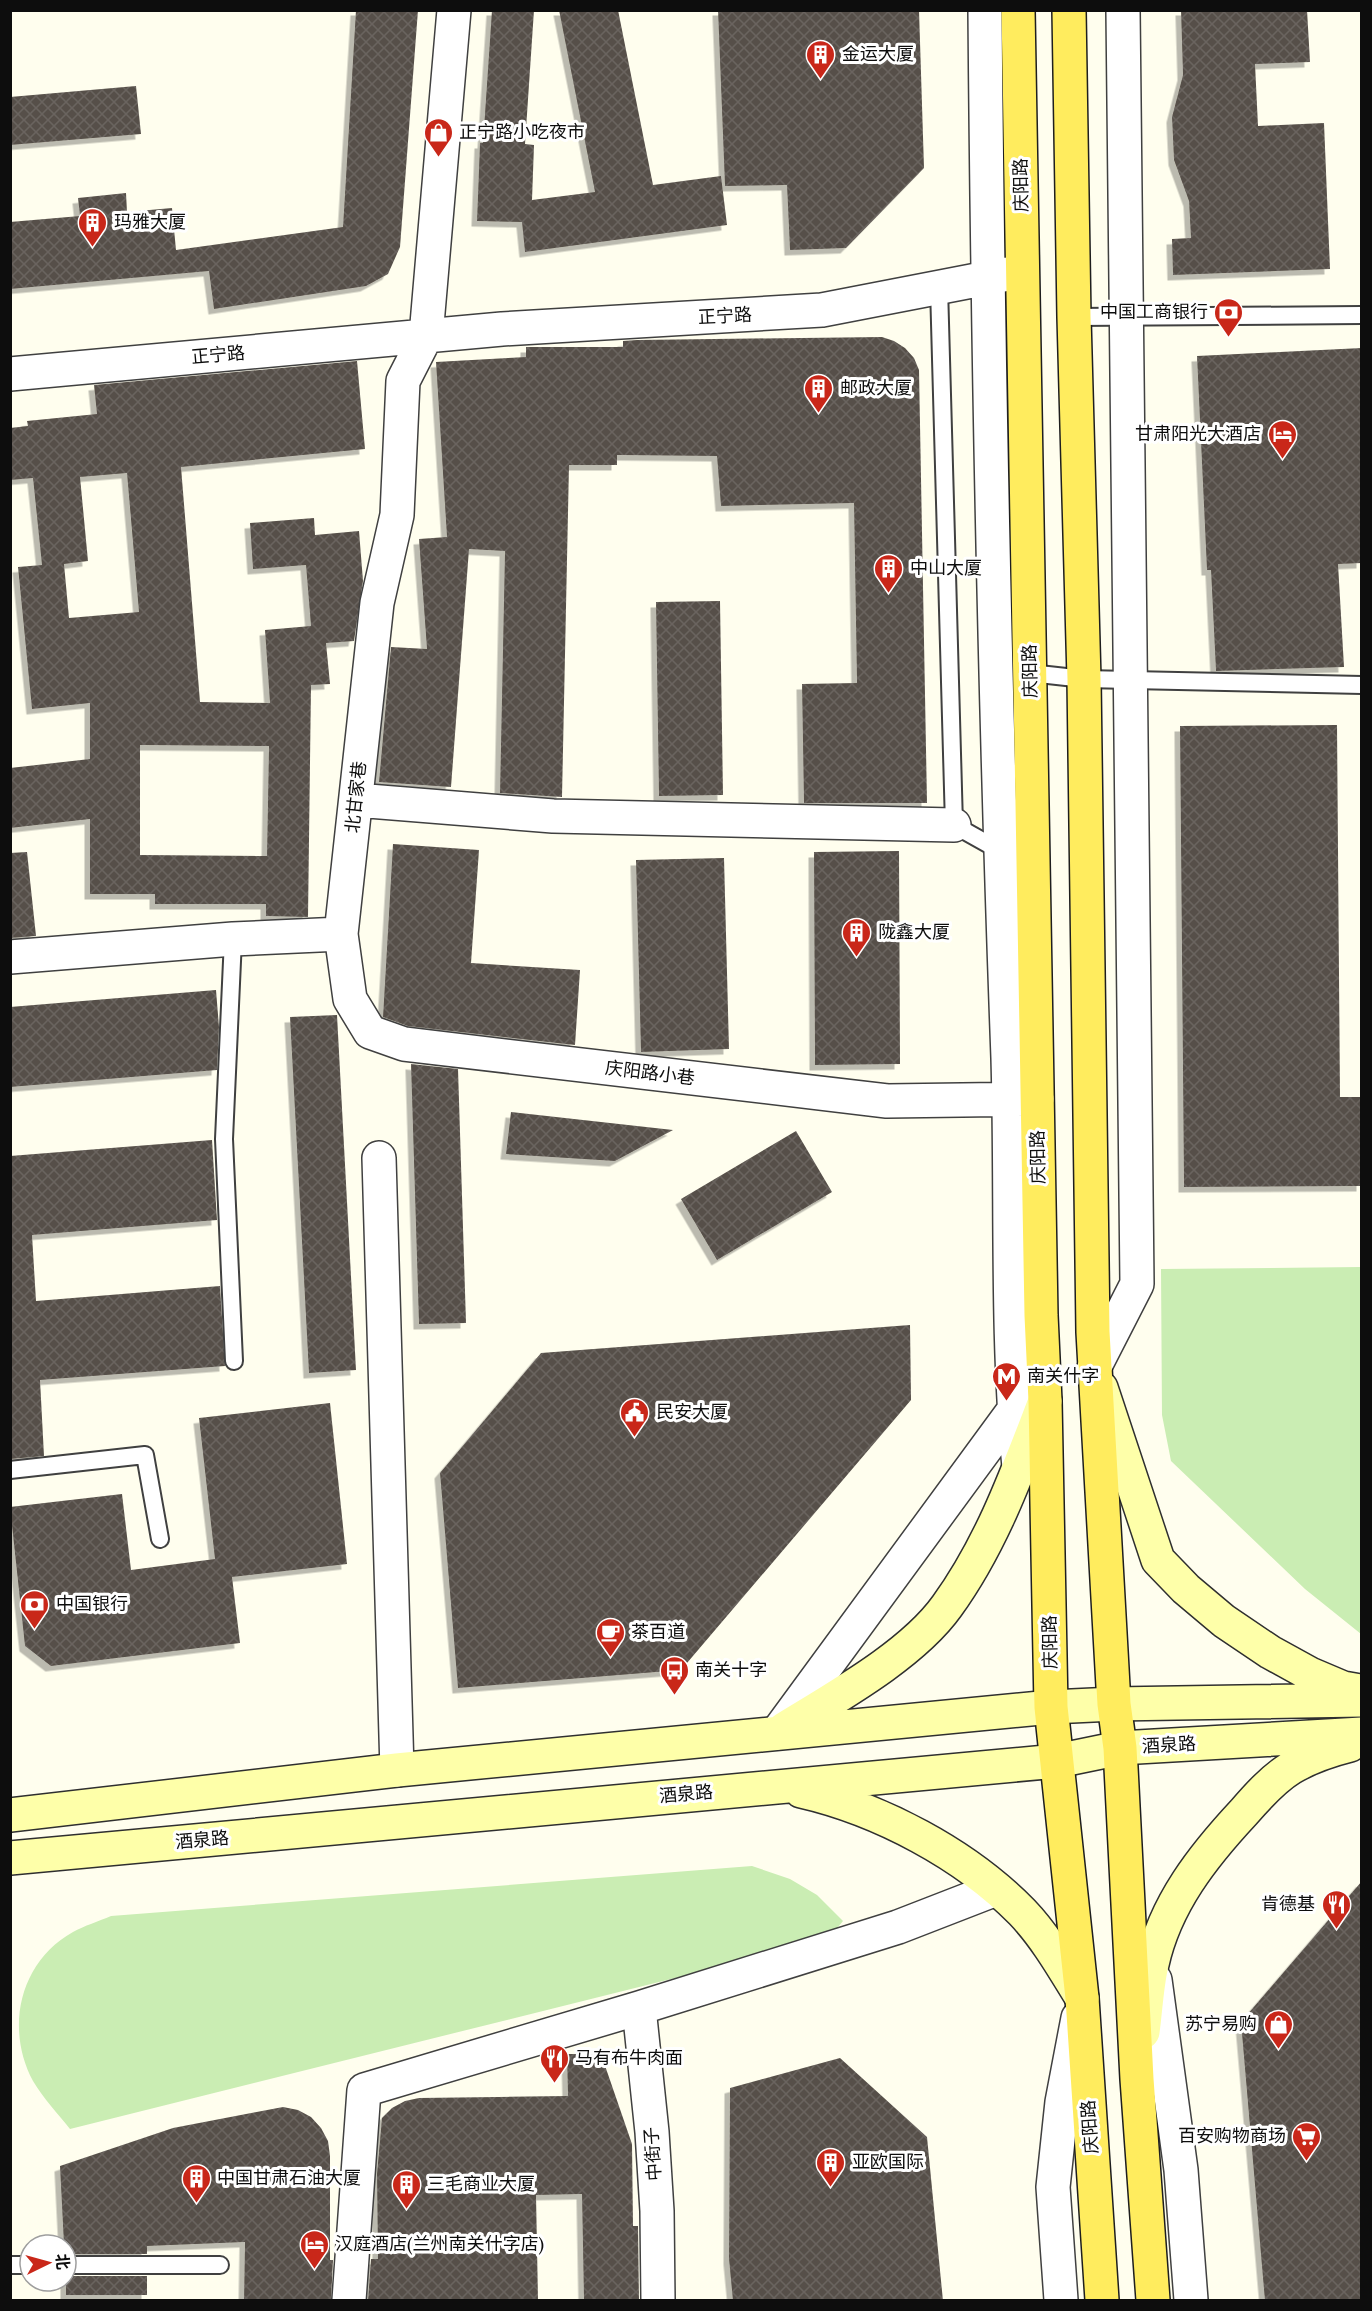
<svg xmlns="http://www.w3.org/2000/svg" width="1372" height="2311" font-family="Lora,'Noto Sans SC',serif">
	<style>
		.park { fill: #caedb3 }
		.building { fill: url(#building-cross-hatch); fill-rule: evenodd; filter: url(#shadow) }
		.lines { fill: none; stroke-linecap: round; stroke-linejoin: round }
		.service-casing { stroke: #404040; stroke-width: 20 }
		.minor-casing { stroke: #404040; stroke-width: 36 }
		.secondary-casing { stroke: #2f2f2f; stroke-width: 36 }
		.primary-casing { stroke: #1e1e1e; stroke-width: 36 }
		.service { stroke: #fff; stroke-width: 16 }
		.minor { stroke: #fff; stroke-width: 33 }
		.secondary { stroke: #feffa9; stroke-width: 33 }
		.primary { stroke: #ffec5e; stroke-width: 33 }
		.labels { text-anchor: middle; stroke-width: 6; stroke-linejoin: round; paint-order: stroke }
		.poi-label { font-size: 18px; fill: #0d0d0d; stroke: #fff; text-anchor: start }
		.street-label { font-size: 18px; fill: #0d0d0d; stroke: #fff }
	</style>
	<defs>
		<pattern id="building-cross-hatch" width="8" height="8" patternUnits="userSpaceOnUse" patternTransform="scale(1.5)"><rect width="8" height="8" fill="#575049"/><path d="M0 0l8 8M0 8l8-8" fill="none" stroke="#6a645f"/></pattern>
		<filter id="shadow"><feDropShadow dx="-5.5" dy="5.5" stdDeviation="0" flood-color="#0004"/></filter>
	</defs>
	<rect width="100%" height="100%" fill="#fffeee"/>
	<path class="park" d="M1361 1267H1362L1361 1634 1305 1589 1171 1461 1162 1415 1161 1269Z
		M752 1866 790 1879 817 1895 843 1921 827 1940 70 2129C58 2114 43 2098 33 2081 5 2029 19 1962 73 1932 84 1926 99 1921 111 1916Z"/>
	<path class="building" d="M356 10H418L400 247 388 274 366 286 214 309 209 271 10 289V222L80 216 78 198 126 193 127 212 172 208 176 250 343 227Z
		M492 10H534L525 144 534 145 532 200 595 192 559 10H618L653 185 721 176 727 225 525 252 522 222 477 221 480 143H483Z
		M718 10H919L924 168 846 248 790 250 787 185 725 186Z
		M1181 10H1307L1310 62 1255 64 1258 126 1324 123 1330 269 1173 275 1172 239 1191 238 1189 201 1174 160 1172 117 1183 75Z
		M136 86 141 134 10 145V97Z
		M882 337 894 341 905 348 914 358 919 370 927 803H804L802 684 857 683 854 503 721 506 717 456 617 455V465H569L562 797 500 793 505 551 469 549 451 787 379 782 391 647 427 649 419 539 447 537 436 362 526 357V347H623V341L637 340Z
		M1362 348V563L1338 564 1344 667 1216 671 1211 570H1207L1197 356Z
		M357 361 365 449 181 467 200 702 270 703 265 630 311 626 306 565 253 569 250 523 314 518 315 535 359 531 363 581 354 641 326 643 330 684 311 685 308 917 266 916V904H155V894H90V819L10 828V768L90 759V703L32 709 18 567 42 565 33 478 10 480V428L28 426 27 421 97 414 94 385ZM127 473 139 612 69 618 64 564 88 561 80 477ZM140 745 269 746 267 856 140 855Z
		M720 601 723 795 659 796 656 602Z
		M1337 725 1340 1097H1362V1186L1184 1187 1180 726Z
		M393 844 479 850 471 963 580 970 575 1045 408 1026 383 1017Z
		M899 851 900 1064 815 1065 814 852Z
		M27 852 36 936 10 938V853Z
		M724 858 729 1049 641 1052 636 860Z
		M216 990 219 1027 217 1070 10 1087V1007Z
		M337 1015 356 1370 309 1373 290 1017Z
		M411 1064 458 1069 466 1323 419 1324Z
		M511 1112 673 1130 615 1161 506 1154Z
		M796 1131 832 1192 717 1260 681 1199Z
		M212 1140 217 1220 32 1235 36 1301 220 1286 225 1366 40 1380 44 1456 10 1459V1156Z
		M910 1325 911 1400 681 1670 458 1688 440 1473 541 1353Z
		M330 1403 347 1564 232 1577 240 1643 51 1666 25 1646 10 1507 122 1494 131 1570 215 1559 199 1418Z
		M1362 1881V2301H1265L1241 2022Z
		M567 2054H601L632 2144 633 2226H638L639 2301H584L582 2194 536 2195 538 2300 368 2301 371 2259H378L377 2174 382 2118 392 2108 405 2101 419 2098 568 2096Z
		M840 2058 927 2137 943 2301H733L729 2259 730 2088Z
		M283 2107 298 2110 311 2117 321 2128 328 2141 330 2156V2260H333L331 2301H244L245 2242 147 2246V2254H66V2245H64L60 2166 173 2128Z
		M66 2276H147V2295H66Z"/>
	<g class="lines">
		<defs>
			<path id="service" d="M939 287 954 825 1004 853
				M1074 317 1362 315
				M1030 673 1084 679 1362 685
				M233 939 224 1139 234 1361
				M10 1470 145 1455 160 1539
				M10 2265H30
				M66 2265H220"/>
			<path id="minor" d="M454 10 426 336 403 381 397 515 377 603 341 934 350 999 370 1032 404 1044 887 1101 1037 1099
				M985 10C988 360 995 709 1008 1058 1012 1194 1006 1332 1019 1467
				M10 374 502 329 822 310 1008 274
				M356 800 553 816 954 825
				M10 957 233 939 341 934
				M379 1158 397 1770
				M1094 1368 1137 1284 1123 10
				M777 1733 1014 1410
				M1155 1980 1181 2170 1191 2300
				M639 2008 652 2132 657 2211 658 2300
				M349 2300 364 2090 639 2008 898 1927 996 1889
				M1061 2300 1053 2187 1062 2102 1078 2018"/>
			<path id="secondary" d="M1101 1388 1158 1560 1186 1589 1224 1621 1270 1652 1310 1674 1343 1688 1360 1691
				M784 1729C836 1697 912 1655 947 1606 992 1544 1018 1471 1045 1401
				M801 1791C880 1809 965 1854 1022 1912 1046 1937 1064 1969 1082 1998
				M10 1815 397 1770 1051 1707 1114 1704 1362 1700
				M10 1858 1057 1761 1120 1748 1362 1734
				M1143 2032C1146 2010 1147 1986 1152 1964 1165 1904 1203 1856 1244 1812 1257 1797 1273 1779 1291 1768 1309 1757 1330 1750 1350 1745"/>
			<path id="primary" d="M1018 10 1041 1315 1045 1401 1051 1707 1082 1998 1102 2300
				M1069 10 1074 317 1084 679 1093 1332 1114 1704 1120 1748 1137 2079 1153 2300"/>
		</defs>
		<use href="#service" class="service-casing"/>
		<use href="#minor" class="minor-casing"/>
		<use href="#secondary" class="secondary-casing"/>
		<use href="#primary" class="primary-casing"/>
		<use href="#service" class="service"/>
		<use href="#minor" class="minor"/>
		<use href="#secondary" class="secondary"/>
		<use href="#primary" class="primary"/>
	</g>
	<defs>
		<symbol id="building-pin" viewBox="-11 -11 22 30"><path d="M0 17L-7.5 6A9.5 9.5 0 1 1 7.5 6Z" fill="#c92719" stroke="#fff"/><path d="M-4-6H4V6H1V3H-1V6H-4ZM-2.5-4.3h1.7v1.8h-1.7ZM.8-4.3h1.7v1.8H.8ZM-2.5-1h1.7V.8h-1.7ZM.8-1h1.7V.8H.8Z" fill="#fff"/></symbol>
		<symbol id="shop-pin" viewBox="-11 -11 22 30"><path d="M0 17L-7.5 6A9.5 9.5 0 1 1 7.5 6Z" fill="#c92719" stroke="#fff"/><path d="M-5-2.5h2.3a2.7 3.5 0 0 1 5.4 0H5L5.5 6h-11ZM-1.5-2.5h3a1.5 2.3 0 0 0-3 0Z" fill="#fff"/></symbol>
		<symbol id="bank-pin" viewBox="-11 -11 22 30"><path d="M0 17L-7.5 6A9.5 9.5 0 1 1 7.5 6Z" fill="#c92719" stroke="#fff"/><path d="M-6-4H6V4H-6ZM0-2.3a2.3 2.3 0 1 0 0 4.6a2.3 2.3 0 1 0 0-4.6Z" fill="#fff"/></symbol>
		<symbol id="hotel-pin" viewBox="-11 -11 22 30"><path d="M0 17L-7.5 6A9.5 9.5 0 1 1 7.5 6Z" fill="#c92719" stroke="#fff"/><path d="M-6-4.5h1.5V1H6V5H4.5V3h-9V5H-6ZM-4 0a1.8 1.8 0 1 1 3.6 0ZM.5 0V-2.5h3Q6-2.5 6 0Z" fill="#fff"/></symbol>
		<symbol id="metro-pin" viewBox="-11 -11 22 30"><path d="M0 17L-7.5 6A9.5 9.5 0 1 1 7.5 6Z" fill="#c92719" stroke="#fff"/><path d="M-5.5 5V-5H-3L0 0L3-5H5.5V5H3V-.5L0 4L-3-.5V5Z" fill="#fff"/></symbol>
		<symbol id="civic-pin" viewBox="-11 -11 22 30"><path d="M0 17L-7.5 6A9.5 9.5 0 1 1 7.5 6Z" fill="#c92719" stroke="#fff"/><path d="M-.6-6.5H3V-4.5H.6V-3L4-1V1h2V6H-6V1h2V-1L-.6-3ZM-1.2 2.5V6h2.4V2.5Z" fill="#fff"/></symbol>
		<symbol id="cafe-pin" viewBox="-11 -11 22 30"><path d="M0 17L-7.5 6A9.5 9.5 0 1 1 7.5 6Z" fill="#c92719" stroke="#fff"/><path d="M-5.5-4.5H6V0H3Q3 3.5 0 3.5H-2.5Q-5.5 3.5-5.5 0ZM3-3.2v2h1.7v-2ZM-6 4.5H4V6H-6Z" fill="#fff"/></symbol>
		<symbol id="bus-pin" viewBox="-11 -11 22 30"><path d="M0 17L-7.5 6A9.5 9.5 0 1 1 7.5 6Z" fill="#c92719" stroke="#fff"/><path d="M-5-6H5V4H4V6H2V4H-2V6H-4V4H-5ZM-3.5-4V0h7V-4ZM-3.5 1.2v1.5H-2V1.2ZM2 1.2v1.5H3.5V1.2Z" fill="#fff"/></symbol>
		<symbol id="restaurant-pin" viewBox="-11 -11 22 30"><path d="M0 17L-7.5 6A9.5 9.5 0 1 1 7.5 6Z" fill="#c92719" stroke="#fff"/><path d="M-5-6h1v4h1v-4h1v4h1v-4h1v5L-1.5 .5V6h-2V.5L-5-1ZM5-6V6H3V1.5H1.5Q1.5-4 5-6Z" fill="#fff"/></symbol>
		<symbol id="supermarket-pin" viewBox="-11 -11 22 30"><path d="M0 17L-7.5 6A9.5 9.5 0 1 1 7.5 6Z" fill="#c92719" stroke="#fff"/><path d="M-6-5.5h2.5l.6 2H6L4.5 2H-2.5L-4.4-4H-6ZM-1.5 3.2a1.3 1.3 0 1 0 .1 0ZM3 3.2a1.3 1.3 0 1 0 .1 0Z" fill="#fff"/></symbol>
	</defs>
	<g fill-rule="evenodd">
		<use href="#building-pin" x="804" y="38" width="33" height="45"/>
		<use href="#shop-pin" x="422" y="116" width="33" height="45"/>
		<use href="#building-pin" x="76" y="206" width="33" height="45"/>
		<use href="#bank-pin" x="1212" y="296" width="33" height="45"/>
		<use href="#building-pin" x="802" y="372" width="33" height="45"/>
		<use href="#hotel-pin" x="1266" y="418" width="33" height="45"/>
		<use href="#building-pin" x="872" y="552" width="33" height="45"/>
		<use href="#building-pin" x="840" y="916" width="33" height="45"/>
		<use href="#metro-pin" x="990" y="1360" width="33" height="45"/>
		<use href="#civic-pin" x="618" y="1396" width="33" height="45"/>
		<use href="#bank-pin" x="18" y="1588" width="33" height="45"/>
		<use href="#cafe-pin" x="594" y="1616" width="33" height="45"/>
		<use href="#bus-pin" x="658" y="1654" width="33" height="45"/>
		<use href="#restaurant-pin" x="1320" y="1888" width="33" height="45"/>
		<use href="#shop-pin" x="1262" y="2008" width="33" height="45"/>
		<use href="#restaurant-pin" x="538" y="2042" width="33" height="45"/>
		<use href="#supermarket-pin" x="1290" y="2120" width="33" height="45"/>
		<use href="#building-pin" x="814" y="2146" width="33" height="45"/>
		<use href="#building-pin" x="180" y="2162" width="33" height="45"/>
		<use href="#building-pin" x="390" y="2168" width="33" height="45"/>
		<use href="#hotel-pin" x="298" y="2228" width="33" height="45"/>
	</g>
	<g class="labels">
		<g class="poi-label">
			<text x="842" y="60">金运大厦</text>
			<text x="459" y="138">正宁路小吃夜市</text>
			<text x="114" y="228">玛雅大厦</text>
			<text x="1208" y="318" text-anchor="end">中国工商银行</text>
			<text x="840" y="394">邮政大厦</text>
			<text x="1261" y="440" text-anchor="end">甘肃阳光大酒店</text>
			<text x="910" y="574">中山大厦</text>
			<text x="878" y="938">陇鑫大厦</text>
			<text x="1027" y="1382">南关什字</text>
			<text x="656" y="1418">民安大厦</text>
			<text x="56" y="1610">中国银行</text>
			<text x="631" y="1638">茶百道</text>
			<text x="695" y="1676">南关十字</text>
			<text x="1315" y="1910" text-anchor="end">肯德基</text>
			<text x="1257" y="2030" text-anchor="end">苏宁易购</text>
			<text x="575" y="2064">马有布牛肉面</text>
			<text x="1286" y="2142" text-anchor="end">百安购物商场</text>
			<text x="852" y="2168">亚欧国际</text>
			<text x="217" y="2184">中国甘肃石油大厦</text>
			<text x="427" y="2190">三毛商业大厦</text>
			<text x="335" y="2250">汉庭酒店(兰州南关什字店)</text>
		</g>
		<g class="street-label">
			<text transform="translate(1021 185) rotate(-91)" y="6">庆阳路</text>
			<text transform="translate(725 316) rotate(-3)" y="6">正宁路</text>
			<text transform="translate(218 355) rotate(-5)" y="6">正宁路</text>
			<text transform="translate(1030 671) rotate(-91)" y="6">庆阳路</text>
			<text transform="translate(356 797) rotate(-84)" y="6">北甘家巷</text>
			<text transform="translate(650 1073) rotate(7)" y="6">庆阳路小巷</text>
			<text transform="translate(1038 1157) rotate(-91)" y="6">庆阳路</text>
			<text transform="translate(1050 1642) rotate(-91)" y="6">庆阳路</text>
			<text transform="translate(1169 1745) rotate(-3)" y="6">酒泉路</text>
			<text transform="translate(686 1794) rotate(-5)" y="6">酒泉路</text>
			<text transform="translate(202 1840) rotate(-5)" y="6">酒泉路</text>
			<text transform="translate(1090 2127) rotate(-94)" y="6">庆阳路</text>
			<text transform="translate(653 2154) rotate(-94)" y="6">中街子</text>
		</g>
	</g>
	<rect width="1372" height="2311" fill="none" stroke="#0d0d0d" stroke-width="24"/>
	<g transform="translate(48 2263) rotate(85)"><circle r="28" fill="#ffffff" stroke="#9e9e9e" stroke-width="1.5"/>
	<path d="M0-4.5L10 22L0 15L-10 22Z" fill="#c92719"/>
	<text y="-9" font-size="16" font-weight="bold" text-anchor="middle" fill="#0d0d0d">北</text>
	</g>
</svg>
